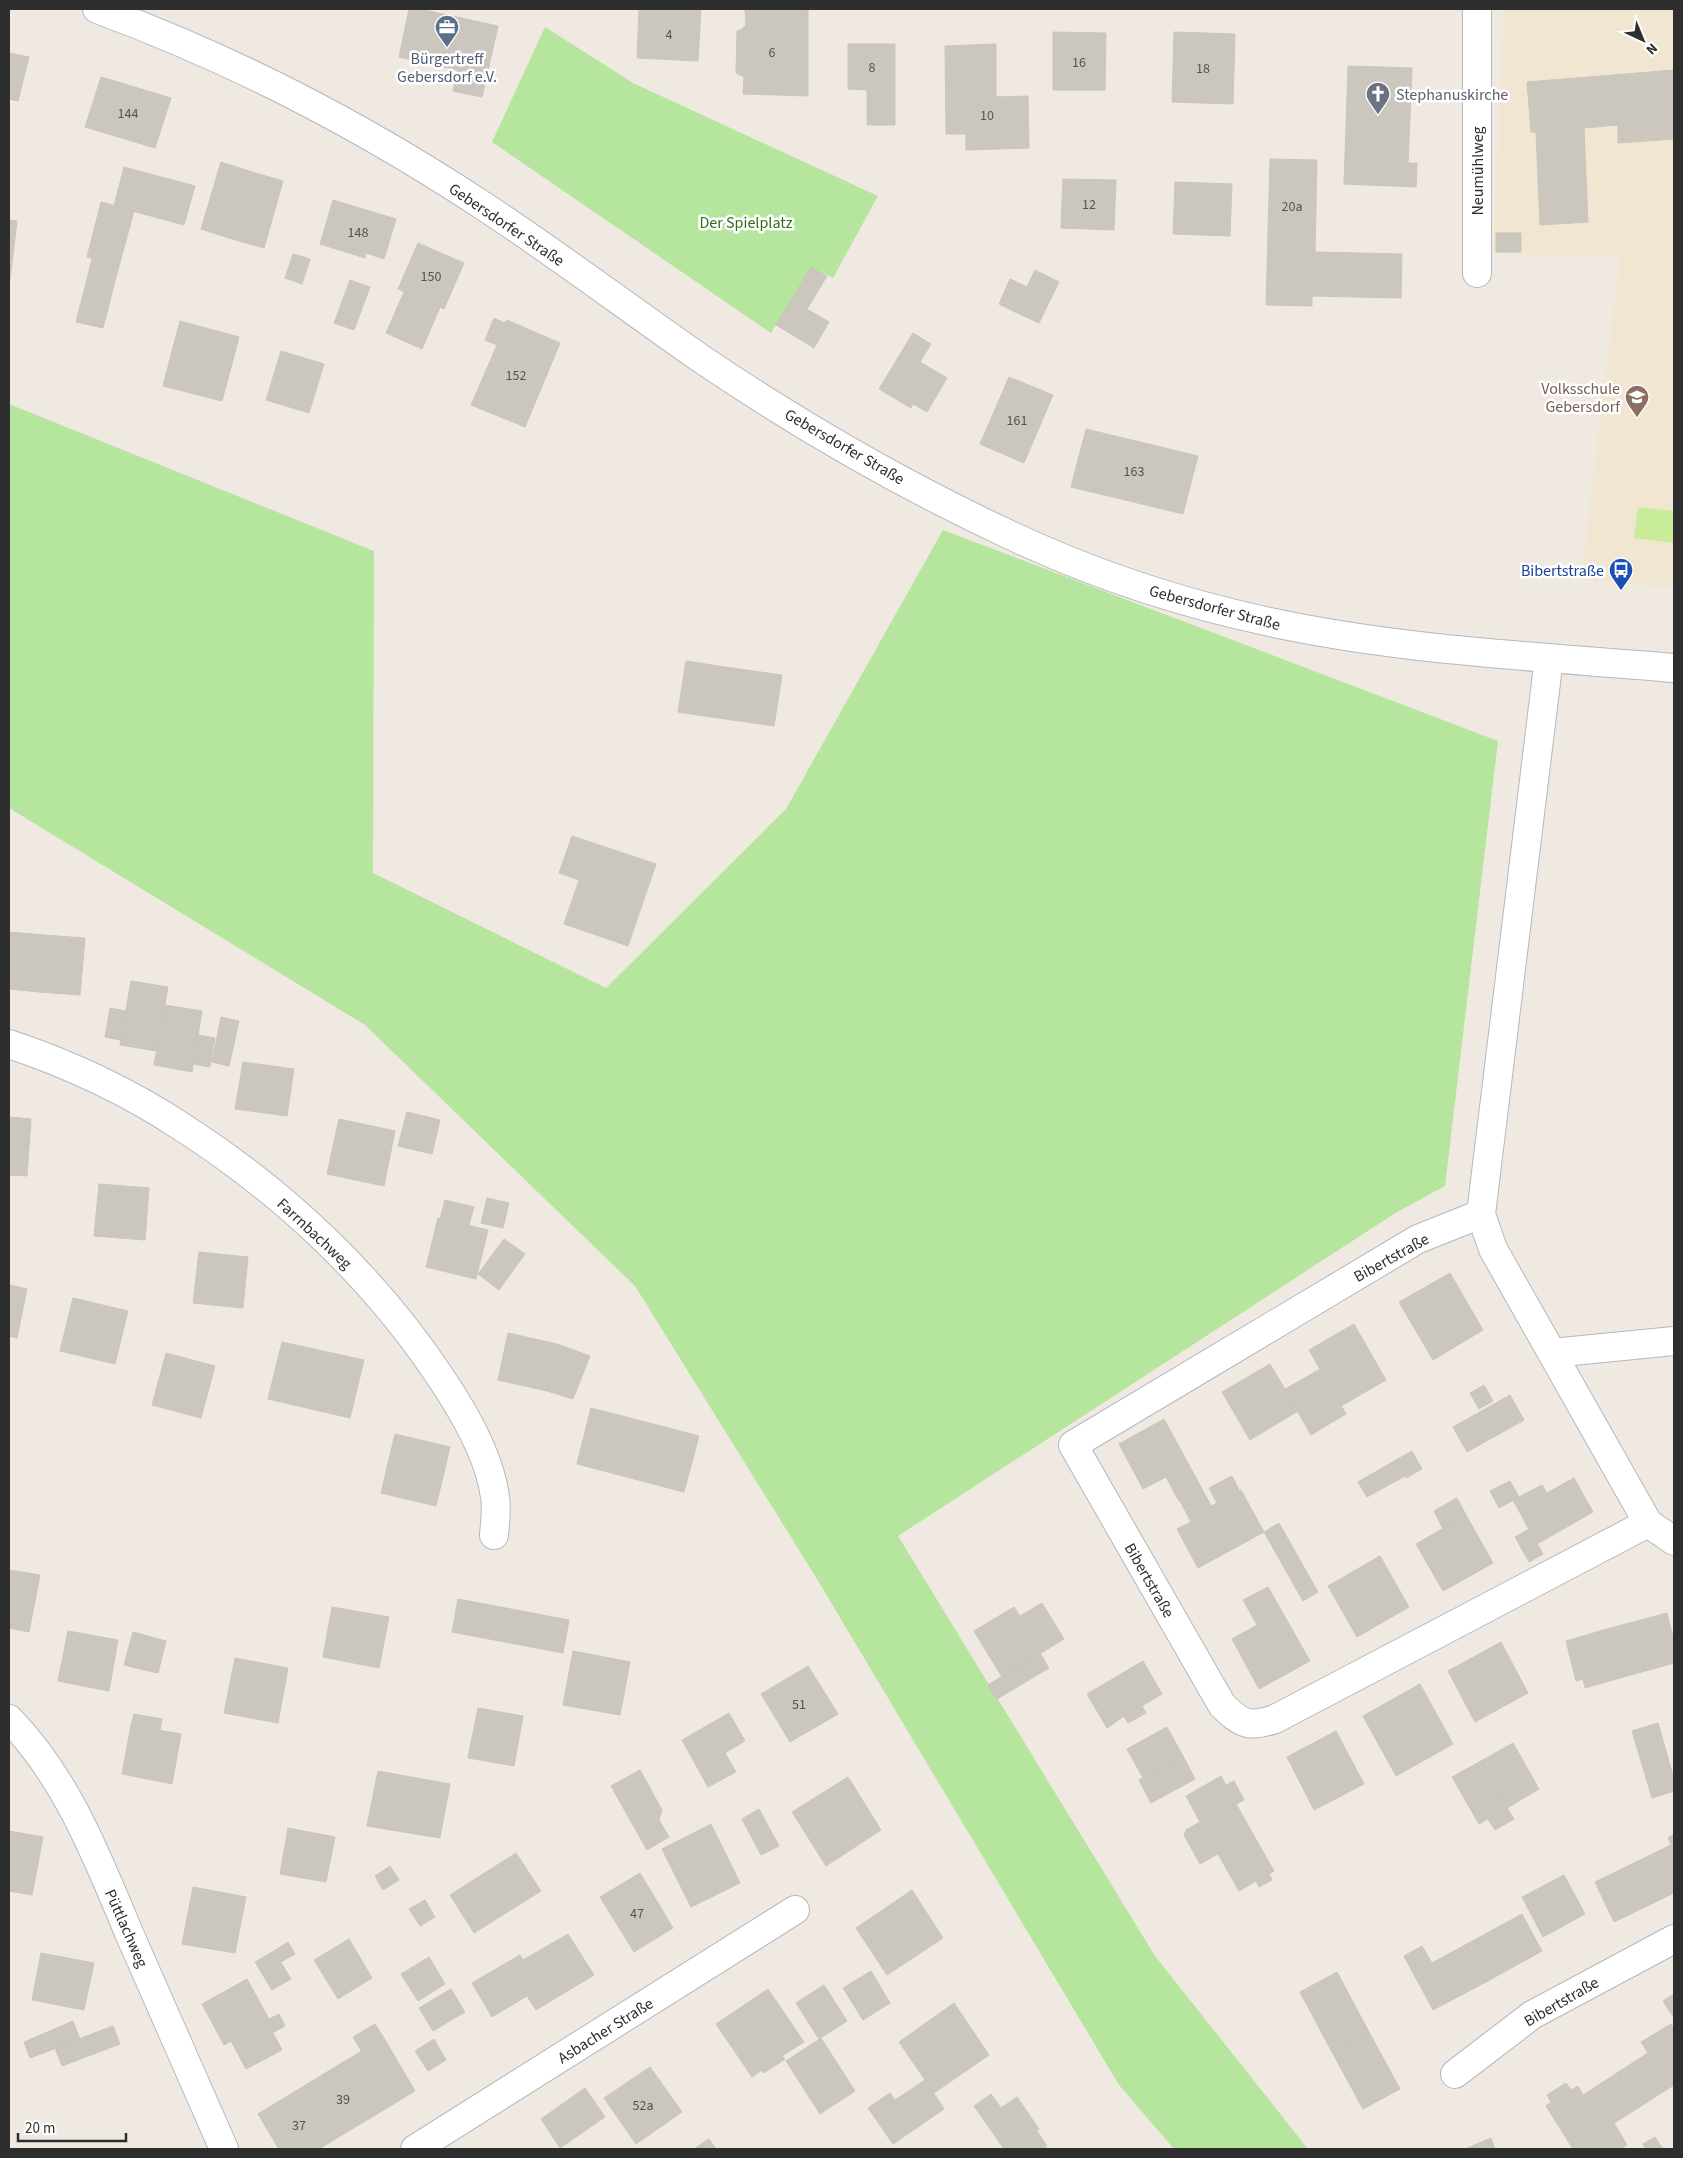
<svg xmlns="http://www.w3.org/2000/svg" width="1683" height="2158" font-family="'Source Sans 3',sans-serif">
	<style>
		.education { fill: #f0e6d1 }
		.green { fill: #b6e59e }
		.pitch { fill: #c9ec9a }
		.building { fill: #cbc7bf; stroke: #cbc5ba }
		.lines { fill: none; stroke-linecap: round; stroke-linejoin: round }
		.street-casing { stroke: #b4b7c1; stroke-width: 30 }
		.secondary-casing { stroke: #b4b7c1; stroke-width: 30 }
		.street { stroke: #fff; stroke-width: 28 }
		.secondary { stroke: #fff; stroke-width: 28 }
		.labels { text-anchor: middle; stroke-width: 5; stroke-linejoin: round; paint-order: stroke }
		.number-label { font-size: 14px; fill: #555452 }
		.service-label { font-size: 16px; fill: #4e5e75; stroke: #fff }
		.worship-label { font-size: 16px; fill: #5b616d; stroke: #fff; text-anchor: start }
		.street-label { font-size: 16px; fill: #2e2e2e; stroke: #fff }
		.park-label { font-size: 16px; fill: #2c6e1b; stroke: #fff }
		.education-label { font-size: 16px; fill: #785e54; stroke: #fff; text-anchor: end }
		.transit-label { font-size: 16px; fill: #164399; stroke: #fff; text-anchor: end }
	</style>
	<rect width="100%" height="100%" fill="#efe9e1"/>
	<path class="education" d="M1504 9H1674V588L1581 579 1620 256 1493 254Z"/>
	<path class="green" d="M545 27 633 83 878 196 833 278 811 267 771 333 492 142Z
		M9 404 374 551 373 873 606 988 786 809 943 530 1498 741 1445 1186 1397 1212 898 1536 1155 1956 1308 2149H1174L1119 2085 817 1579 635 1286 365 1025 9 808Z"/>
	<path class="pitch" d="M1638 507 1674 511V543L1634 538Z"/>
	<path class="building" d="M409 9H420L498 26 482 97 453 91 457 70 399 57Z
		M639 9H701L698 61 637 58Z
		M745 9 808 10V96L743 94 744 77 736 73 737 31 741 30 746 25Z
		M1053 32 1106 33 1105 90H1053Z
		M1174 32 1235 34 1233 104 1172 102Z
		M848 44H895V125H867V90L848 89Z
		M996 44V97L1028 96 1029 148 966 150V134H946L945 46Z
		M9 53 29 57 18 101 9 99Z
		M1348 66 1412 68 1408 163H1417L1416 187 1344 184Z
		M1674 70V139L1618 143V125L1584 128 1588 222 1540 225 1536 132H1531L1527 82Z
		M101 77 171 98 155 148 85 127Z
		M1270 159 1317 160 1315 252 1402 254 1401 298 1312 296V306L1266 305Z
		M221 162 252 172 232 239 201 229Z
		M124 167 195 186 184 225 114 206Z
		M252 172 283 181 264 248 232 239Z
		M1063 179 1116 180 1114 230 1061 228Z
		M1175 182 1232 184 1230 236 1173 234Z
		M333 200 396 219 384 259 366 253 365 258 320 244Z
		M101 202 134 211 119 266 87 257Z
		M9 220 17 221 10 280H9Z
		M1496 233H1521V252H1496Z
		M418 243 464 263 444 309 398 289Z
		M293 254 310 259 302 284 285 278Z
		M92 259 119 266 103 328 76 322Z
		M811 267 827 276 807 309 791 300Z
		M1035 270 1059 282 1039 323 1015 312Z
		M1010 279 1027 287 1015 312 999 304Z
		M350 280 370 287 354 330 334 323Z
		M404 292 440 307 422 349 386 333Z
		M791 300 829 322 814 348 776 325Z
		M494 318 505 323 507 320 560 343 525 427 471 405 497 345 485 340Z
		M180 321 239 337 222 401 163 386Z
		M913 333 931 344 920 362 947 378 927 412 913 404 911 408 879 389Z
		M281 351 324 364 309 413 266 400Z
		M1009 377 1053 395 1024 463 980 444Z
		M1086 429 1198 456 1183 514 1071 487Z
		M686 661 725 667 718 718 678 712Z
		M725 667 782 675 774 726 718 718Z
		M572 836 656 864 628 946 564 924 579 880 559 873Z
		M9 932 44 935 39 992 9 989Z
		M44 935 85 938 80 995 39 992Z
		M131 981 168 987 157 1051 120 1045Z
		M165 1005 202 1011 192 1072 154 1065Z
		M110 1008 126 1011 121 1040 105 1037Z
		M221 1017 239 1021 229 1066 212 1062Z
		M198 1035 215 1038 210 1067 193 1064Z
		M243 1062 294 1069 287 1116 235 1109Z
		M407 1112 440 1120 432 1154 398 1146Z
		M9 1117 31 1119 27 1176 9 1175Z
		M339 1119 395 1131 384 1186 327 1174Z
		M99 1184 149 1188 145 1240 94 1236Z
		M487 1198 509 1203 503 1228 481 1223Z
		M445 1200 474 1207 469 1225 440 1219Z
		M438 1218 488 1230 476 1279 426 1267Z
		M504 1239 525 1254 499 1290 478 1274Z
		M199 1252 248 1257 243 1308 193 1303Z
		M1450 1273 1483 1330 1433 1360 1399 1302Z
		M9 1285 27 1289 17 1338 9 1336Z
		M73 1298 128 1311 115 1364 60 1351Z
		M1354 1324 1386 1380 1341 1406 1309 1350Z
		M508 1333 557 1344 547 1391 498 1380Z
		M282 1342 364 1360 350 1418 268 1399Z
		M557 1344 590 1356 573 1399 547 1391Z
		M166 1353 215 1366 201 1418 152 1405Z
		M1270 1364 1298 1411 1250 1440 1222 1392Z
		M1320 1369 1346 1414 1329 1424 1303 1379Z
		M1303 1379 1329 1424 1311 1435 1285 1389Z
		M1484 1385 1493 1401 1479 1409 1470 1393Z
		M1510 1395 1524 1420 1467 1452 1453 1427Z
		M591 1408 657 1425 642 1481 577 1464Z
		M1164 1419 1202 1489 1179 1501 1166 1477 1143 1489 1119 1444Z
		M657 1425 699 1436 684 1492 642 1481Z
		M395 1434 450 1447 436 1506 381 1493Z
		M1412 1451 1422 1469 1406 1478 1396 1460Z
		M1396 1460 1405 1476 1367 1497 1358 1482Z
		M1232 1476 1239 1490 1217 1503 1209 1488Z
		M1574 1478 1593 1512 1537 1544 1513 1500 1542 1485 1547 1493Z
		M1510 1481 1519 1497 1499 1508 1490 1491Z
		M1202 1489 1211 1506 1189 1518 1180 1501Z
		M1241 1490 1264 1532 1198 1568 1177 1529 1191 1522 1189 1518Z
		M1457 1498 1466 1515 1443 1529 1434 1511Z
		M1466 1515 1493 1563 1443 1591 1416 1544Z
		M1279 1523 1318 1592 1303 1601 1264 1532Z
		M1529 1529 1543 1554 1529 1562 1515 1537Z
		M1380 1556 1409 1607 1357 1637 1328 1586Z
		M9 1570 40 1575 29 1632 9 1628Z
		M1268 1587 1310 1661 1259 1689 1232 1639 1257 1625 1243 1600Z
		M458 1599 569 1620 563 1653 452 1632Z
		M1042 1603 1064 1639 1002 1677 974 1631 1014 1607 1020 1616Z
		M332 1607 389 1617 379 1668 323 1657Z
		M1667 1613 1674 1641V1663L1620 1678 1607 1629Z
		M1607 1629 1620 1678 1585 1688 1583 1679 1576 1681 1566 1641Z
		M68 1631 118 1640 109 1691 58 1681Z
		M133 1632 148 1636 140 1669 124 1665Z
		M148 1636 166 1641 158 1673 140 1669Z
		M1501 1642 1528 1693 1475 1722 1448 1671Z
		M573 1651 630 1662 620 1715 563 1705Z
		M1040 1653 1049 1668 997 1699 988 1685Z
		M235 1658 288 1668 278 1723 224 1713Z
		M1143 1661 1162 1694 1142 1706 1146 1713 1128 1723 1124 1716 1107 1728 1087 1694Z
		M808 1666 838 1714 790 1742 761 1694Z
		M1420 1684 1453 1744 1396 1776 1363 1716Z
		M478 1708 523 1716 514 1766 468 1758Z
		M729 1713 745 1741 725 1753 736 1772 708 1787 682 1740Z
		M134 1714 162 1719 160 1730 131 1725Z
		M1658 1723 1674 1779V1791L1652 1798 1632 1731Z
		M131 1725 181 1734 172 1784 122 1774Z
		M1167 1727 1183 1756 1143 1778 1127 1749Z
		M1336 1731 1364 1784 1314 1810 1287 1757Z
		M1513 1743 1539 1789 1507 1808 1481 1761Z
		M1183 1756 1195 1779 1151 1803 1139 1780Z
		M1481 1761 1507 1808 1479 1824 1452 1777Z
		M640 1770 662 1810 659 1820 669 1837 647 1850 611 1786Z
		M378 1771 450 1784 440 1838 367 1826Z
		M1221 1776 1226 1785 1234 1781 1244 1800 1236 1804 1253 1834 1200 1864 1184 1835 1186 1830 1200 1822 1186 1796Z
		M848 1777 881 1830 826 1866 792 1812Z
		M1507 1808 1514 1819 1495 1830 1488 1819Z
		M759 1809 779 1846 761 1855 742 1819Z
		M711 1824 740 1883 691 1907 662 1849Z
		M288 1828 335 1837 326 1882 280 1874Z
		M9 1831 43 1837 32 1895 9 1891Z
		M1253 1834 1274 1871 1269 1874 1272 1880 1259 1887 1256 1881 1239 1891 1218 1854Z
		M1674 1834V1851L1668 1838Z
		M1671 1845 1674 1851V1893L1614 1922 1595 1882Z
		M516 1853 541 1891 474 1933 450 1895Z
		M390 1866 399 1880 383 1890 375 1876Z
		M640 1873 673 1928 634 1952 600 1897Z
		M1564 1875 1585 1914 1543 1937 1522 1897Z
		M193 1887 246 1897 235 1953 182 1944Z
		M912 1890 943 1938 887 1975 856 1928Z
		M425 1900 435 1917 420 1926 409 1909Z
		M1522 1914 1542 1951 1486 1982 1465 1945Z
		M568 1934 594 1975 536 2010 527 1996 492 2017 472 1983 520 1955 523 1960Z
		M349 1939 372 1978 338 1999 314 1960Z
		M288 1942 295 1954 281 1962 274 1951Z
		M1465 1945 1486 1982 1433 2010 1404 1956 1422 1946 1432 1963Z
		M274 1951 291 1979 272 1990 255 1962Z
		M41 1953 94 1963 84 2010 32 2000Z
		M429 1957 445 1984 418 2001 401 1974Z
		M871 1971 890 2003 863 2020 843 1988Z
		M1337 1972 1369 2032 1332 2052 1300 1992Z
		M247 1979 269 2019 279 2014 285 2026 237 2052 231 2041 224 2045 202 2004Z
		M824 1985 847 2021 819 2039 796 2003Z
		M451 1989 465 2012 433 2031 419 2008Z
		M768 1989 804 2042 782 2056 785 2059 764 2073 762 2070 752 2077 716 2024Z
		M1674 1994V2018L1663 2001Z
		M954 2003 989 2055 934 2093 899 2042Z
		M73 2021 80 2039 30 2058 24 2042Z
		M375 2024 384 2038 362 2052 353 2037Z
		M1671 2024 1674 2028V2085L1638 2108 1617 2073 1648 2053 1641 2042Z
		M113 2026 120 2044 62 2066 55 2048Z
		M1369 2032 1400 2089 1363 2109 1332 2052Z
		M273 2033 282 2050 246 2069 237 2052Z
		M384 2038 415 2091 377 2114 345 2061Z
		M821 2038 855 2091 820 2114 786 2061Z
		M434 2039 446 2060 428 2071 415 2051Z
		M345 2061 377 2114 340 2136 309 2083Z
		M650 2067 682 2112 636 2144 604 2098Z
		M1617 2073 1638 2108 1614 2123 1627 2145 1620 2149H1573L1546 2106 1551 2102 1547 2095 1566 2083 1571 2090 1578 2086 1583 2095Z
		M925 2080 944 2109 915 2129 895 2100Z
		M309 2083 340 2136 319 2149H279L258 2114Z
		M585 2088 605 2117 560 2148 541 2119Z
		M890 2093 915 2129 893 2144 868 2108Z
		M991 2094 1001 2108 1017 2097 1039 2129 1010 2149H1004L974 2106Z
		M1037 2131 1047 2146 1043 2149H1010Z
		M1655 2137 1663 2149H1646L1643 2144Z
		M1491 2138 1495 2149H1465Z
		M709 2139 716 2149H694Z"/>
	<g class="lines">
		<defs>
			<path id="street" d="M1477 9V273
				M1549 658 1481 1214 1493 1249 1648 1523 1674 1541
				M9 1044C69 1064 129 1092 182 1127 285 1193 376 1279 443 1381 465 1414 490 1457 495 1497 497 1509 495 1523 494 1535
				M1481 1214 1418 1239 1073 1445 1222 1705C1241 1724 1249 1728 1275 1719L1648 1523
				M1552 1353 1674 1341
				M9 1719C67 1778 97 1857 129 1933 161 2005 192 2077 224 2149
				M1455 2074 1532 2015 1674 1939
				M415 2149 795 1910"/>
			<path id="secondary" d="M97 9C233 59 364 127 485 207 558 255 628 308 700 358 796 423 905 486 1010 535 1097 576 1190 606 1284 625 1412 651 1544 657 1674 668"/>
		</defs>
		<use href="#street" class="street-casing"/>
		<use href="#secondary" class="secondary-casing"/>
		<use href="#street" class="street"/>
		<use href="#secondary" class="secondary"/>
	</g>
	<defs>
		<symbol id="office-pin" viewBox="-11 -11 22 30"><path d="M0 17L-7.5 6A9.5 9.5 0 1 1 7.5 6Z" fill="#5c6f8a" stroke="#fff"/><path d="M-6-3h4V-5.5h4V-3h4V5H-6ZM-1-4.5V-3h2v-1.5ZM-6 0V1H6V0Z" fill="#fff"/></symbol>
		<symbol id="church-pin" viewBox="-11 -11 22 30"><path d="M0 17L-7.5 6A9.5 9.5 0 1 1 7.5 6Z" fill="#6b7280" stroke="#fff"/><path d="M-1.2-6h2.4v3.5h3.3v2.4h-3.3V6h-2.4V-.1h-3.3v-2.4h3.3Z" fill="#fff"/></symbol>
		<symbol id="school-pin" viewBox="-11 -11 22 30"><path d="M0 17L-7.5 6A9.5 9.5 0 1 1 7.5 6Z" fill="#8d6e63" stroke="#fff"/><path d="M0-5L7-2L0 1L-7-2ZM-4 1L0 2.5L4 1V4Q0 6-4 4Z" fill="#fff"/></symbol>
		<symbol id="bus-pin" viewBox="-11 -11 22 30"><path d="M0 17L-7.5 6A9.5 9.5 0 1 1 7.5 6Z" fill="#1a4fb4" stroke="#fff"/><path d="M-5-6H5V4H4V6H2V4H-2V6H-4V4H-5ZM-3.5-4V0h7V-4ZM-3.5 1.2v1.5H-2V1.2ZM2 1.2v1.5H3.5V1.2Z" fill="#fff"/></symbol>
	</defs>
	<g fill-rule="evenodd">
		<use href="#office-pin" x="433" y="13" width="28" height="38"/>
		<use href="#church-pin" x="1364" y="80" width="28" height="38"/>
		<use href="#school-pin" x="1623" y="383" width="28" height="38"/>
		<use href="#bus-pin" x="1607" y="556" width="28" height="38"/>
	</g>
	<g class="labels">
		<g class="number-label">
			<text x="669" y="39">4</text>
			<text x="772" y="57">6</text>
			<text x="1079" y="67">16</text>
			<text x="872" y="72">8</text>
			<text x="1203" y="73">18</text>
			<text x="128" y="118">144</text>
			<text x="987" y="120">10</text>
			<text x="1089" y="209">12</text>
			<text x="1292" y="211">20a</text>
			<text x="358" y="237">148</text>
			<text x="431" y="281">150</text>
			<text x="516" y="380">152</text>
			<text x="1017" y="425">161</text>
			<text x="1134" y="476">163</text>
			<text x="799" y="1709">51</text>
			<text x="637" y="1918">47</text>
			<text x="343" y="2104">39</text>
			<text x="643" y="2110">52a</text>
			<text x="299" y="2130">37</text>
		</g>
		<g class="service-label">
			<text x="447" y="64">Bürgertreff<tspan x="447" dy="18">Gebersdorf e.V.</tspan></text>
		</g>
		<g class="worship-label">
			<text x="1396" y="100">Stephanuskirche</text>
		</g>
		<g class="street-label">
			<text transform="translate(1477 171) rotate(-90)" y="6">Neumühlweg</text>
			<text transform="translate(507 224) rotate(34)" y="6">Gebersdorfer Straße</text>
			<text transform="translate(845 446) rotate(30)" y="6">Gebersdorfer Straße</text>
			<text transform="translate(1215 607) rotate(15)" y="6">Gebersdorfer Straße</text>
			<text transform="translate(315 1233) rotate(43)" y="6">Farrnbachweg</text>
			<text transform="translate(1391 1257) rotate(-29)" y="6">Bibertstraße</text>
			<text transform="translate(1150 1580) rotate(60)" y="6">Bibertstraße</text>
			<text transform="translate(127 1928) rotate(66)" y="6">Püttlachweg</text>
			<text transform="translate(1561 2001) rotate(-30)" y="6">Bibertstraße</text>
			<text transform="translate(605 2030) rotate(-32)" y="6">Asbacher Straße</text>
		</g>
		<g class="park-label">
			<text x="746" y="228">Der Spielplatz</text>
		</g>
		<g class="education-label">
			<text x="1620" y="394">Volksschule<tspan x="1620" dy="18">Gebersdorf</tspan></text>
		</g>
		<g class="transit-label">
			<text x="1604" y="576">Bibertstraße</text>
		</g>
	</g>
	<rect width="1683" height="2158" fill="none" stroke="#2e2e2e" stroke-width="20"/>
	<g transform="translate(1643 40) rotate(136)" stroke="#ffffff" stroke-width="4" paint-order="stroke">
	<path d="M0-4L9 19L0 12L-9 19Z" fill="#2e2e2e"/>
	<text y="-8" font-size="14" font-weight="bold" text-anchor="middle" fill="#2e2e2e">N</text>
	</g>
	<path d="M18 2133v8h108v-8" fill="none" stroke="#2e2e2e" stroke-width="2.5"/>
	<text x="25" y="2133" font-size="15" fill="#2e2e2e" stroke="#ffffff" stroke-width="4" paint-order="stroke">20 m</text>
</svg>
